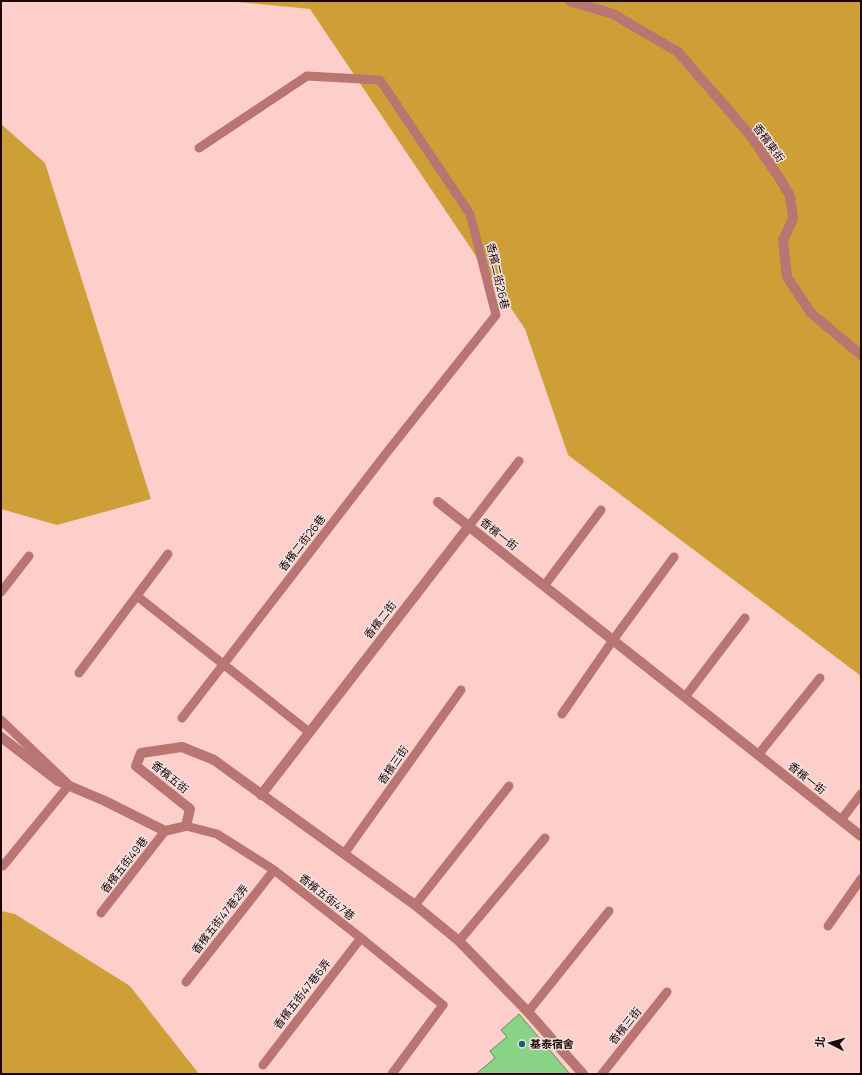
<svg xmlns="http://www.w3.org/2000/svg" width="862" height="1075" font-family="Manrope,'Noto Sans TC',sans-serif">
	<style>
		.forest { fill: #ce9f36 }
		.building { fill: #88d386; stroke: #649362 }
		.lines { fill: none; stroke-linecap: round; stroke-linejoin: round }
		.lane { stroke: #b87571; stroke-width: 9 }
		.street { stroke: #b87571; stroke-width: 10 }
		.poi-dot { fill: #17656c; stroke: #f4e3e2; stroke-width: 1.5 }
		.labels { text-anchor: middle; stroke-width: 3; stroke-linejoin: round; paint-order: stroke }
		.street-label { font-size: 11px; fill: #1f0606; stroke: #f4e3e2 }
		.poi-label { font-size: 11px; font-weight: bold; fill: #1f0606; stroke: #f4e3e2; text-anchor: start }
	</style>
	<rect width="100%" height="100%" fill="#fdceca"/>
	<path class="forest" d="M227 1H861V676L568 455 525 329 310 9Z
		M1 124 45 163 151 499 57 525 1 509Z
		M1 911 15 914 130 986 199 1074H1Z"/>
	<path class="building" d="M519 1014 570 1074H476L495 1058 490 1051 507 1037 501 1030Z"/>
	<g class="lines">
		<path class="lane" d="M469 526 519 461
			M544 586 601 510
			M1 592 29 556
			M137 596 309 732
			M79 673 168 554
			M685 697 745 618
			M562 714 613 640 674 557
			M182 718 388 451 496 315 470 214 380 80 307 76 199 148
			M1 720 69 785 3 866
			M758 755 820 678
			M841 820 861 794
			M186 826 217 834 274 870 361 938 443 1005 392 1074
			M344 854 461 690
			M415 905 509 786
			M101 913 165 831
			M828 926 861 879
			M459 941 545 838
			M186 982 274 870
			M528 1012 609 911
			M263 1065 361 938
			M602 1074 667 992"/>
		<path class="street" d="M570 1 613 14 678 52 750 135 780 179 790 196 793 219 783 240 787 277 811 313 861 355
			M438 502 861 836
			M1 737 58 781 105 801 165 831 186 826 190 809 136 766 141 753 182 747 214 760 415 905 459 941 528 1012 583 1074
			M261 795 469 526"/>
	</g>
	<circle class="poi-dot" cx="522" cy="1044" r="4"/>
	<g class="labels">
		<g class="street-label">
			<text transform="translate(769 143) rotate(54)" y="4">香檳東街</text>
			<text transform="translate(498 276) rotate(77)" y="4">香檳二街26巷</text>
			<text transform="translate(499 534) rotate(38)" y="4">香檳一街</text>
			<text transform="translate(302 543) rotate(-52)" y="4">香檳二街26巷</text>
			<text transform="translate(380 620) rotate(-52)" y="4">香檳二街</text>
			<text transform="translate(393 765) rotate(-55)" y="4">香檳三街</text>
			<text transform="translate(170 777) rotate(39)" y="4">香檳五街</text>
			<text transform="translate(807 778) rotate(38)" y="4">香檳一街</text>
			<text transform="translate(124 865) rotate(-52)" y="4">香檳五街49巷</text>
			<text transform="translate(327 897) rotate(38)" y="4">香檳五街47巷</text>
			<text transform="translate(220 919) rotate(-52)" y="4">香檳五街47巷2弄</text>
			<text transform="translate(302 994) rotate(-52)" y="4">香檳五街47巷6弄</text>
			<text transform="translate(625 1026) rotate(-51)" y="4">香檳三街</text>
		</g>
		<g class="poi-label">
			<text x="530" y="1048">基泰宿舍</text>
		</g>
	</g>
	<rect width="862" height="1075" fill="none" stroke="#1f0606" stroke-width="4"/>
	<g transform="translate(830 1043) rotate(276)" stroke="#f4e3e2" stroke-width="3" paint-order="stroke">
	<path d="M0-3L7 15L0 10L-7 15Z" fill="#1f0606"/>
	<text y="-6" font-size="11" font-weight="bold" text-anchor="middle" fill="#1f0606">北</text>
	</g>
</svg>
